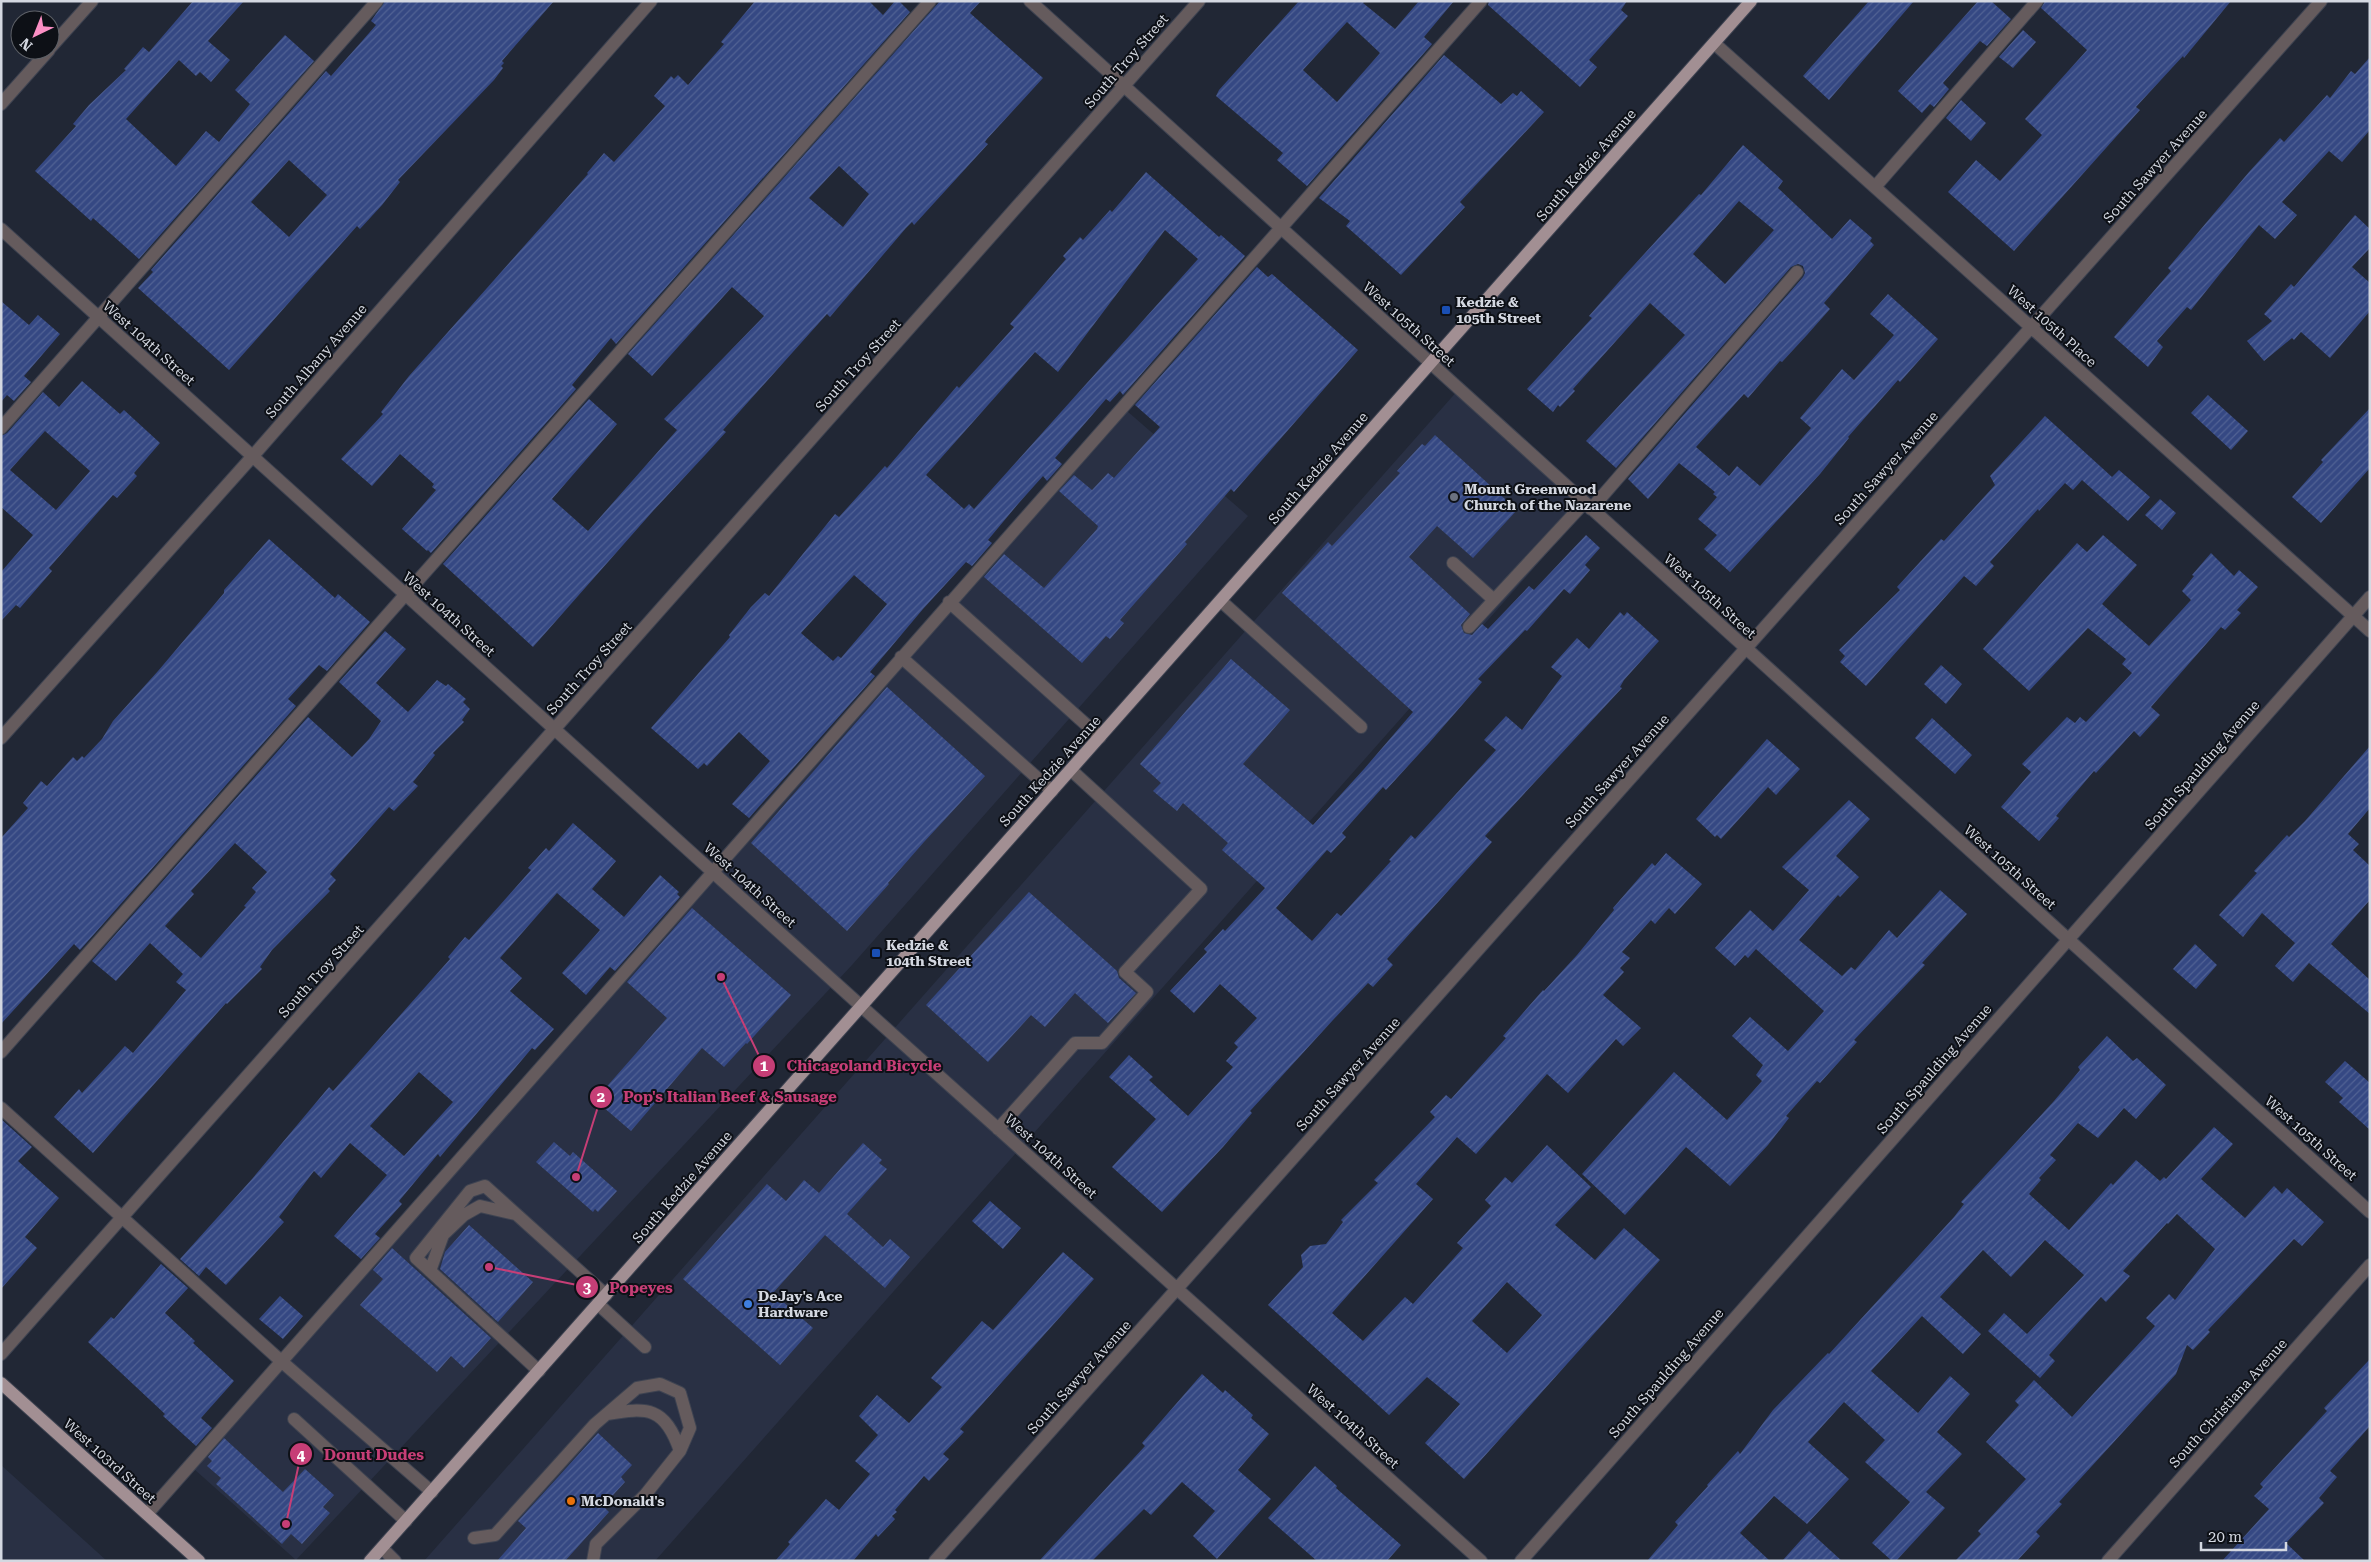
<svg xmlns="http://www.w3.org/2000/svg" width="2371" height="1562" font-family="'Roboto Serif',serif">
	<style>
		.built { fill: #293044 }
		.building { fill: url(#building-hatch); fill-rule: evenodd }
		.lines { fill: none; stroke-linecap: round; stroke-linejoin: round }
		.minor-casing { stroke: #3e4351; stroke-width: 14 }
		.major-casing { stroke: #3e4351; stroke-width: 14 }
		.minor { stroke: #655b5d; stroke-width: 12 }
		.major { stroke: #a28f93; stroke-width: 12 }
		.transit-dot { fill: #1a4fb4; stroke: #0d1016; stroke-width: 2 }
		.worship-dot { fill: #6b7280; stroke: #0d1016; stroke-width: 2 }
		.shop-dot { fill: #3f7fe0; stroke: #0d1016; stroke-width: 2 }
		.food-dot { fill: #e8710a; stroke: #0d1016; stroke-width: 2 }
		.labels { text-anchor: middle; stroke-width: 4; stroke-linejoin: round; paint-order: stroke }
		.street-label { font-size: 14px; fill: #d4d8e1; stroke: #0d1016 }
		.poi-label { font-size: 14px; font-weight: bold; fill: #d4d8e1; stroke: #0d1016; text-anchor: start }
		.leader { fill: none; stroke: #c63e76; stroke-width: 2 }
		.callout-dot { fill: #c63e76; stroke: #0d1016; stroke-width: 2 }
		.mark-label { font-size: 15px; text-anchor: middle; font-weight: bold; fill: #fff }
		.callout-label { font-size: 15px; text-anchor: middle; font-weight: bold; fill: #c63e76; stroke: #0d1016; stroke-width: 4; stroke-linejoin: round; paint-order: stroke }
	</style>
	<defs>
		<pattern id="building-hatch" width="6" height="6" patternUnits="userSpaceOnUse" patternTransform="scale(1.25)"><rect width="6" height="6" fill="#354883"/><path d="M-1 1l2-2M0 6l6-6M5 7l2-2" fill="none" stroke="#516294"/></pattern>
	</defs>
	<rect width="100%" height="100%" fill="#212735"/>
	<path class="built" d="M1459 389 1587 508 655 1561H424Z
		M1127 411 1248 516 852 965 296 1560 194 1469Z
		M1 1465 107 1561H1Z"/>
	<path class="building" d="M193 1H244L208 41 230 60 211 82 200 72 196 76 179 60 126 119 176 166 206 131 219 142 250 104 235 90 285 35 314 61 139 259 93 218 91 221 35 171 76 126 73 124 89 105 126 70 124 69 143 47 149 52Z
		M385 1H554L502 61 504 63 501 66 503 68 494 80 398 180 400 182 382 205 360 229 357 226 229 370 138 288 153 272 151 270 326 71 331 76 363 40 376 25 371 21ZM289 160 327 195 289 237 251 202Z
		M755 1H869L883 15 895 1H899L910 12 616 344 611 338 572 385 576 389 431 553 428 550 427 551 402 529 436 490 432 487 434 484 400 454 372 486 341 459 383 414 381 412 409 376 588 174 587 173 604 153 614 162 665 106 654 96 671 76 674 79 678 75 688 85 724 44 721 42Z
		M940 1H981L970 13 1043 78 987 139 985 142 988 144 914 225 912 222 906 228 830 317 827 314 723 430 726 432 706 454 653 511 533 647 443 564 589 399 617 424 552 499 588 531 677 430 664 419 764 316 732 287 652 376 628 354ZM839 166 869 194 843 227 809 198Z
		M1299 1H1365L1363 3 1395 29 1419 1H1454L1424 37 1432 44 1307 186 1277 160 1283 153 1216 96 1219 90ZM1347 22 1380 53 1337 102 1303 70Z
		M1489 1H1627L1621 10 1628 16 1589 60 1597 67 1580 87 1488 5Z
		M1869 1H1914L1829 100 1803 76Z
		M1978 1H1991L2011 19 1987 46 1980 41 1943 83 1949 89 1934 107 1930 104 1922 113 1898 91Z
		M2045 1H2231L2184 58 2183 56 2136 107 2140 110 2014 251 1948 192 1976 160 2000 181 2042 135 2025 119 2087 50 2041 8Z
		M2023 30 2036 42 2013 68 1999 57Z
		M1444 55 1501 104 1513 93 1517 96 1521 91 1544 112 1460 202 1465 207 1401 275 1346 226 1350 221 1319 198Z
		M2370 57V130L2342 162 2329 151 2282 202 2297 215 2275 239 2259 225 2191 310 2187 307 2157 341 2163 347 2148 367 2114 337 2171 271 2168 268 2249 172 2280 138 2284 142 2327 95 2330 98 2351 71 2355 74Z
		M1961 100 1986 123 1971 141 1946 118Z
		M1743 145 1783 181 1778 188 1832 239 1850 219 1872 238 1870 241 1874 245 1824 303 1830 309 1807 335 1782 362 1780 361 1748 398 1744 394 1696 447 1729 476 1737 466 1760 486 1811 428 1800 418 1842 369 1854 380 1894 335 1870 314 1888 294 1938 339 1900 382 1898 380 1848 437 1849 438 1820 474 1730 572 1704 549 1717 535 1698 519 1717 497 1713 494 1715 492 1679 463 1648 499 1628 479 1803 277 1805 273 1803 266 1798 264 1791 267 1616 468 1586 441 1685 335 1650 303 1573 389 1575 391 1560 407 1558 405 1553 412 1527 389 1592 318 1589 316 1624 276 1699 194 1701 195ZM1739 201 1774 230 1725 284 1693 254Z
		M1146 172 1219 237 1221 235 1245 256 1123 395 1120 391 1110 402 1106 399 1055 458 1062 464 1047 481 1043 476 1018 504 988 540 992 543 972 566 966 562 923 609 870 672 875 676 749 818 732 804 770 761 739 732 707 766 704 763 698 769 651 728 730 637 729 635 751 607 765 593 769 596 835 514 839 517 885 466 887 468 957 386 959 388 1014 327 1010 324 1066 259 1063 256 1080 237 1083 240 1110 210 1112 212ZM1165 230 1198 259 974 509 969 504 964 509 926 475 1035 352 1058 372ZM854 575 887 604 841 658 838 656 833 661 801 633Z
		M2355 215 2370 229V248L2352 267 2370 283V311L2330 358 2301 332 2294 340 2292 338 2264 361 2247 341 2272 321 2264 314 2291 284 2294 287Z
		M1257 267 1268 277 1272 274 1358 350 1234 492 1231 489 1185 542 1187 544 1120 620 1124 623 1110 639 1106 636 1082 663 984 577 1004 554 1044 588 1097 529 1098 526 1059 491 1074 475 1092 490 1108 473 1114 478 1160 427 1135 405Z
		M1 301 29 325 38 315 60 334 24 376 31 382 14 401 7 395 1 402Z
		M82 381 120 414 124 410 160 443 134 473 137 476 117 498 113 495 49 568 52 571 20 608 16 605 1 621V572L33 535 1 507V436L7 433 43 392 59 407ZM45 431 90 471 56 510 10 470Z
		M2208 395 2248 431 2231 450 2191 413Z
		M2370 408V468L2321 523 2292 497 2323 462 2321 460Z
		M2045 416 2112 477 2119 470 2150 497 2128 521 2082 480 2073 490 2065 483 2039 511 2038 509 1990 562 1994 566 1976 586 1964 576 1866 686 1840 662 1845 656 1839 650 1900 590 1897 587 1941 539 1944 541 1995 485 1990 476Z
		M1435 435 1517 510 1473 558 1437 526 1409 557 1470 614 1461 625 1464 633 1472 635 1482 624 1488 629 1529 586 1534 590 1586 535 1600 548 1585 565 1590 570 1570 594 1564 589 1527 631 1525 630 1478 679 1482 682 1476 689 1429 743 1386 790 1383 787 1342 833 1346 837 1331 853 1327 850 1276 908 1312 941 1337 913 1341 916 1391 861 1389 860 1411 835 1415 839 1496 750 1484 740 1506 716 1522 730 1562 676 1551 667 1577 638 1589 649 1620 612 1624 616 1627 612 1659 641 1624 680 1620 687 1622 688 1485 836 1492 842 1387 959 1393 965 1373 987 1368 983 1333 1020 1250 1111 1252 1113 1223 1147 1162 1212 1112 1167 1156 1119 1109 1077 1129 1055 1153 1077 1149 1080 1188 1116 1233 1067 1226 1061 1238 1047 1234 1043 1257 1018 1220 984 1194 1013 1170 991 1207 952 1204 949 1223 929 1225 931 1265 888 1222 850 1228 843 1183 803 1177 811 1153 791 1161 783 1140 764 1231 659 1290 710 1243 764 1313 825 1364 769 1413 712 1282 593 1328 542 1332 546 1400 473 1397 471 1422 444 1425 446Z
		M2160 499 2176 513 2162 530 2145 515Z
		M2103 535 2137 565 2102 604 2149 646 2191 600 2182 591 2194 576 2192 575 2211 553 2234 576 2239 570 2258 587 2237 610 2241 613 2225 630 2221 627 2151 707 2160 715 2140 737 2134 731 2096 773 2094 771 2056 816 2059 818 2039 841 2001 807 2031 772 2022 764 2067 717 2075 723 2080 717 2086 722 2132 673 2122 664 2126 659 2088 628 2029 691 1983 649 2077 543 2087 552Z
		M269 539 335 598 338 594 370 622 327 671 319 665 288 699 296 706 80 950 74 944 1 1024V838L28 808 23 803 41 781 47 786 73 757 77 761 82 756 84 758 102 739 113 721 158 671 224 593V590Z
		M385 631 406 649 376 683 408 712 437 680 446 686 448 684 466 699 463 702 470 709 462 720 464 722 433 753 435 755 413 782 418 786 394 811 389 807 330 874 336 880 328 889 330 891 272 950 260 967 262 969 227 1004 226 1003 93 1153 54 1117 79 1089 82 1093 125 1046 133 1053 186 990 176 982 183 974 150 943 116 981 92 961 308 717 352 757 369 739 381 721 339 682ZM235 843 267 872 252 888 256 892 244 906 246 907 201 958 165 926 194 894 191 891Z
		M1941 665 1962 684 1946 704 1924 684Z
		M887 687 985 776 924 842 888 883 889 884 847 931 751 843Z
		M1932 718 1972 755 1955 774 1915 738Z
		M1767 739 1800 769 1776 795 1768 787 1721 839 1717 835 1715 837 1696 819Z
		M2370 746V808L2348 834 2359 844 2353 850 2370 866V900L2331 944 2370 980V1014L2309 963 2293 982 2275 966 2295 943 2262 913 2243 937 2219 915 2257 873 2254 871 2287 835 2289 837 2305 821Z
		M1849 800 1870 819 1836 856 1859 877 1840 897 1838 895 1799 940 1842 976 1851 967 1855 970 1889 930 1897 938 1940 890 1967 914 1922 963 1925 965 1854 1040 1857 1042 1820 1083 1817 1081 1786 1116 1789 1118 1768 1145 1730 1186 1686 1147 1625 1215 1582 1174 1674 1072 1727 1120 1762 1081 1756 1075 1763 1065 1732 1036 1750 1017 1788 1051 1824 1011 1756 949 1748 958 1745 955 1735 966 1715 948 1750 910 1773 931 1809 890 1782 867Z
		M573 823 616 861 592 889 624 917 660 875 679 892 677 894 680 897 615 971 610 967 586 995 562 973 600 930 557 893 500 958 522 978 510 991 554 1029 535 1050 532 1048 440 1157 438 1154 399 1201 402 1204 375 1234 380 1238 361 1259 334 1236 387 1175 350 1143 321 1178 314 1171 279 1217 284 1222 226 1285 206 1267 199 1276 180 1259 252 1179 329 1087 333 1091 450 959 448 957 465 937 469 940 531 870 528 868 546 848 549 851ZM419 1072 453 1102 404 1156 370 1126Z
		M1666 853 1702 884 1675 914 1669 908 1655 924 1651 920 1622 952 1630 958 1620 968 1624 972 1603 995 1641 1028 1623 1046 1616 1039 1568 1093 1547 1074 1476 1154 1457 1137 1416 1184 1433 1199 1332 1313 1363 1341 1405 1297 1413 1304 1463 1248 1457 1243 1491 1206 1485 1200 1505 1177 1512 1183 1547 1145 1591 1187 1555 1225 1595 1260 1624 1228 1660 1260 1464 1479 1425 1443 1460 1404 1427 1377 1389 1415 1268 1305 1303 1267 1301 1255 1310 1246 1326 1244 1343 1222 1341 1220 1378 1183 1374 1180 1435 1117 1430 1112 1446 1095 1451 1099 1506 1038 1503 1036 1543 990 1544 991 1577 955 1614 910 1613 908 1652 863 1655 866ZM1507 1282 1542 1315 1507 1353 1472 1321Z
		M1029 892 1117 971 1119 978 1136 993 1108 1023 1075 993 1045 1027 1031 1015 988 1062 926 1005Z
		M692 908 791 995 747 1044 746 1043 724 1067 702 1048 631 1131 595 1100 667 1018 627 982Z
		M2195 944 2217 965 2196 989 2173 969Z
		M2107 1036 2133 1061 2137 1058 2166 1085 2136 1119 2124 1108 2098 1138 2078 1123 2050 1155 2056 1160 2039 1178 2041 1180 2029 1194 2069 1230 2111 1183 2113 1185 2136 1160 2160 1181 2164 1177 2166 1179 2214 1127 2233 1144 2201 1179 2245 1218 2274 1186 2282 1194 2287 1188 2324 1222 2302 1246 2294 1239 2208 1330 2210 1332 2193 1350 2187 1345 2176 1374 2059 1502 2062 1504 2036 1532 2040 1536 2017 1561H1955L1981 1534 1978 1531 2026 1479 1986 1442 2019 1405 2015 1401 2034 1380 2072 1417 2155 1326 2146 1318 2169 1294 2175 1300 2215 1249 2177 1214 2168 1224 2167 1223 2123 1271 2130 1276 2106 1302 2101 1297 2049 1355 2055 1361 2040 1378 1988 1331 2004 1313 2027 1334 2084 1275 2045 1240 2011 1277 1983 1250 1940 1297 1981 1334 1963 1354 1922 1316 1871 1371 1918 1413 1950 1376 1970 1394 1937 1432 1962 1454 1926 1492 1945 1508 1896 1561H1892L1872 1543 1910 1502 1865 1462 1885 1440 1844 1402 1808 1442 1849 1479 1807 1524 1774 1496 1740 1533 1770 1561H1647L1678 1525 1675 1522 1708 1486 1707 1485 1738 1451 1740 1454 1773 1410 1828 1353 1829 1354 1954 1217 1964 1204 1961 1202 2054 1101 2080 1070 2078 1067Z
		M2345 1061 2370 1083V1130L2339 1102 2343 1098 2325 1082Z
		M1 1119 32 1147 18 1161 59 1198 25 1237 37 1248 1 1289Z
		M554 1142 570 1156 573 1152 617 1191 598 1212 595 1209 593 1212 536 1162Z
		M863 1143 882 1160 879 1163 887 1169 847 1214 883 1247 890 1239 910 1257 885 1288 825 1235 773 1293 813 1328 780 1365 683 1279 767 1184 786 1201 804 1180 819 1193Z
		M990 1201 1021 1228 1003 1249 972 1221Z
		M469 1225 533 1282 498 1322 440 1269 445 1252Z
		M392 1248 491 1338 464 1368 451 1356 437 1372 360 1305 383 1279 373 1270Z
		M1063 1252 1094 1279 960 1429 964 1432 943 1454 949 1459 929 1481 924 1476 895 1510 897 1512 892 1516 895 1519 878 1537 876 1534 853 1561H775L790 1544 788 1542 826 1499 839 1510 870 1474 855 1461 878 1435 859 1416 877 1395 909 1423 942 1387 931 1378 982 1321 993 1330Z
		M161 1264 188 1288 165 1313 195 1341 193 1343 234 1381 201 1418 212 1428 196 1446 163 1416 165 1414 88 1342 111 1317 114 1319Z
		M280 1296 303 1316 283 1339 259 1319Z
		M2370 1359V1426L2330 1471 2337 1477 2319 1498 2324 1503 2286 1543 2305 1561H2222L2269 1509 2254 1496 2263 1487 2260 1484 2327 1411 2324 1408Z
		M1202 1374 1223 1393 1225 1390 1253 1415 1251 1418 1269 1434 1238 1470 1271 1499 1217 1559 1193 1536 1215 1511 1182 1482 1151 1515 1144 1509 1092 1561H1039L1145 1446 1142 1443Z
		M598 1433 632 1465 621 1477 625 1482 603 1506 609 1512 565 1561H497L526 1528 518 1521Z
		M224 1438 283 1492 305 1469 334 1495 323 1507 330 1513 302 1544 291 1534 282 1544 216 1484 221 1478 207 1466 212 1461 208 1457Z
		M1315 1466 1337 1486 1336 1488 1401 1545 1387 1561H1317L1268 1518Z
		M1809 1531 1842 1561H1782Z"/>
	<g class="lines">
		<defs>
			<path id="minor" d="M1030 1 2370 1212
				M1714 43 2370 631
				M50 48 92 1
				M1 104 49 50
				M1875 187 2037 1
				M1 229 861 1006 1481 1561
				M1 428 377 1
				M1591 509 1797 272
				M1453 563 1494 600
				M1221 601 1361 727
				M949 602 1100 737
				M1469 627 1584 503
				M901 657 1052 791
				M1 738 252 457 651 1
				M1 1052 930 1
				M1 1108 281 1361 432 1492
				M998 1129 1075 1043H1102L1147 992 1125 972 1201 889 1071 770
				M430 1271 443 1235 464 1215 480 1206 515 1214
				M598 1304 645 1347
				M1 1354 1199 1
				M539 1371 416 1258 470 1191 485 1186 606 1295
				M607 1414C648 1407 665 1407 680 1451
				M294 1419 406 1521
				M147 1514 1481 1
				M474 1538 495 1535 595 1424 637 1388 660 1384 680 1393 690 1428 680 1451 645 1495 596 1544 593 1561
				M382 1548 395 1561
				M935 1561 2321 1
				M1521 1561 2370 597
				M2108 1561 2370 1265"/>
			<path id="major" d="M1 1383 199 1561
				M370 1561 1751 1"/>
		</defs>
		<use href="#minor" class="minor-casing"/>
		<use href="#major" class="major-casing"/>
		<use href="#minor" class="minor"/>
		<use href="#major" class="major"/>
	</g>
	<g class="transit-dot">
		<rect x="1441" y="305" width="10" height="10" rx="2.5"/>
		<rect x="871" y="948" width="10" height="10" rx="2.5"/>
	</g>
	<circle class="worship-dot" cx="1454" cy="497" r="5"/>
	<circle class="shop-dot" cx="748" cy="1304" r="5"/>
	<circle class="food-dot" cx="571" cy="1501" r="5"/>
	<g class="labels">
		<g class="street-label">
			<text transform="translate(1126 61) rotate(-49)" y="5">South Troy Street</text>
			<text transform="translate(1586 165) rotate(-49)" y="5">South Kedzie Avenue</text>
			<text transform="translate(2155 166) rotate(-48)" y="5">South Sawyer Avenue</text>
			<text transform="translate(1409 324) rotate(42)" y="5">West 105th Street</text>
			<text transform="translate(2052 326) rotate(42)" y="5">West 105th Place</text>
			<text transform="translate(149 343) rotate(42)" y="5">West 104th Street</text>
			<text transform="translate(316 361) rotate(-49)" y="5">South Albany Avenue</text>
			<text transform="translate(858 365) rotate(-48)" y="5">South Troy Street</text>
			<text transform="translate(1318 468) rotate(-49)" y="5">South Kedzie Avenue</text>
			<text transform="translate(1886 468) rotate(-48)" y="5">South Sawyer Avenue</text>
			<text transform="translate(1710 596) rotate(42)" y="5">West 105th Street</text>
			<text transform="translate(449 614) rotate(42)" y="5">West 104th Street</text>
			<text transform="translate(589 668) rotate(-48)" y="5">South Troy Street</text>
			<text transform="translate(2202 765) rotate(-49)" y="5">South Spaulding Avenue</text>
			<text transform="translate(1050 771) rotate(-48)" y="5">South Kedzie Avenue</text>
			<text transform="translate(1617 771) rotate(-48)" y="5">South Sawyer Avenue</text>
			<text transform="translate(2010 867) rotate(42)" y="5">West 105th Street</text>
			<text transform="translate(750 885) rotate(42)" y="5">West 104th Street</text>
			<text transform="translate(321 971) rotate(-48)" y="5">South Troy Street</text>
			<text transform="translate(1934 1069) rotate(-49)" y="5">South Spaulding Avenue</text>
			<text transform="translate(1348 1074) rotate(-48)" y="5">South Sawyer Avenue</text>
			<text transform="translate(2311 1138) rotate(42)" y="5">West 105th Street</text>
			<text transform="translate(1051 1156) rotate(42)" y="5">West 104th Street</text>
			<text transform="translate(682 1187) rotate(-49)" y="5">South Kedzie Avenue</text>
			<text transform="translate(1666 1373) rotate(-49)" y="5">South Spaulding Avenue</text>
			<text transform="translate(1079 1377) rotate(-48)" y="5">South Sawyer Avenue</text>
			<text transform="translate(2228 1403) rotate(-48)" y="5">South Christiana Avenue</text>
			<text transform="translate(1353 1426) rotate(42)" y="5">West 104th Street</text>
			<text transform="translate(110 1461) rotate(42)" y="5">West 103rd Street</text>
		</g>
		<g class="poi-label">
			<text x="1456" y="307">Kedzie &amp;<tspan x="1456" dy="16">105th Street</tspan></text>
			<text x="1464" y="494">Mount Greenwood<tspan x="1464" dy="16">Church of the Nazarene</tspan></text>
			<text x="886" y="950">Kedzie &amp;<tspan x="886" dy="16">104th Street</tspan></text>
			<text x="758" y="1301">DeJay's Ace<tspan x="758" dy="16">Hardware</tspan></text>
			<text x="581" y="1506">McDonald's</text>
		</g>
	</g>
	<path class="leader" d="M721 977L764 1066M576 1177L601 1097M489 1267L587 1287M286 1524L301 1454"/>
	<g class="callout-dot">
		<circle cx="721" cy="977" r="5"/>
		<circle cx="576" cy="1177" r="5"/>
		<circle cx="489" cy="1267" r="5"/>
		<circle cx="286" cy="1524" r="5"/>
		<circle cx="764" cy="1066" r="12"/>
		<circle cx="601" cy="1097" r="12"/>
		<circle cx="587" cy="1287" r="12"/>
		<circle cx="301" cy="1454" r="12"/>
	</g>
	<g class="mark-label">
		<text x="764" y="1071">1</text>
		<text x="601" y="1102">2</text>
		<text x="587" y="1293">3</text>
		<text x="301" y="1460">4</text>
	</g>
	<g class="callout-label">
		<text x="864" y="1071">Chicagoland Bicycle</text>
		<text x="730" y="1102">Pop's Italian Beef &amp; Sausage</text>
		<text x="641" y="1293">Popeyes</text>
		<text x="374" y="1460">Donut Dudes</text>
	</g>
	<rect width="2371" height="1562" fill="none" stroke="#d4d8e1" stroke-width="5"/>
	<g transform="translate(35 35) rotate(223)"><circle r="24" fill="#0d1016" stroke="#5d6067"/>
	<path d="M0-4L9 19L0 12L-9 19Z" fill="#fb8fc4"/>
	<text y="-8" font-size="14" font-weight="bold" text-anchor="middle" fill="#d4d8e1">N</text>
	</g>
	<path d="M2201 1542v8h85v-8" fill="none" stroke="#d4d8e1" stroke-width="2.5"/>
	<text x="2208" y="1542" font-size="15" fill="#d4d8e1" stroke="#0d1016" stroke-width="4" paint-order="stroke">20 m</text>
</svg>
